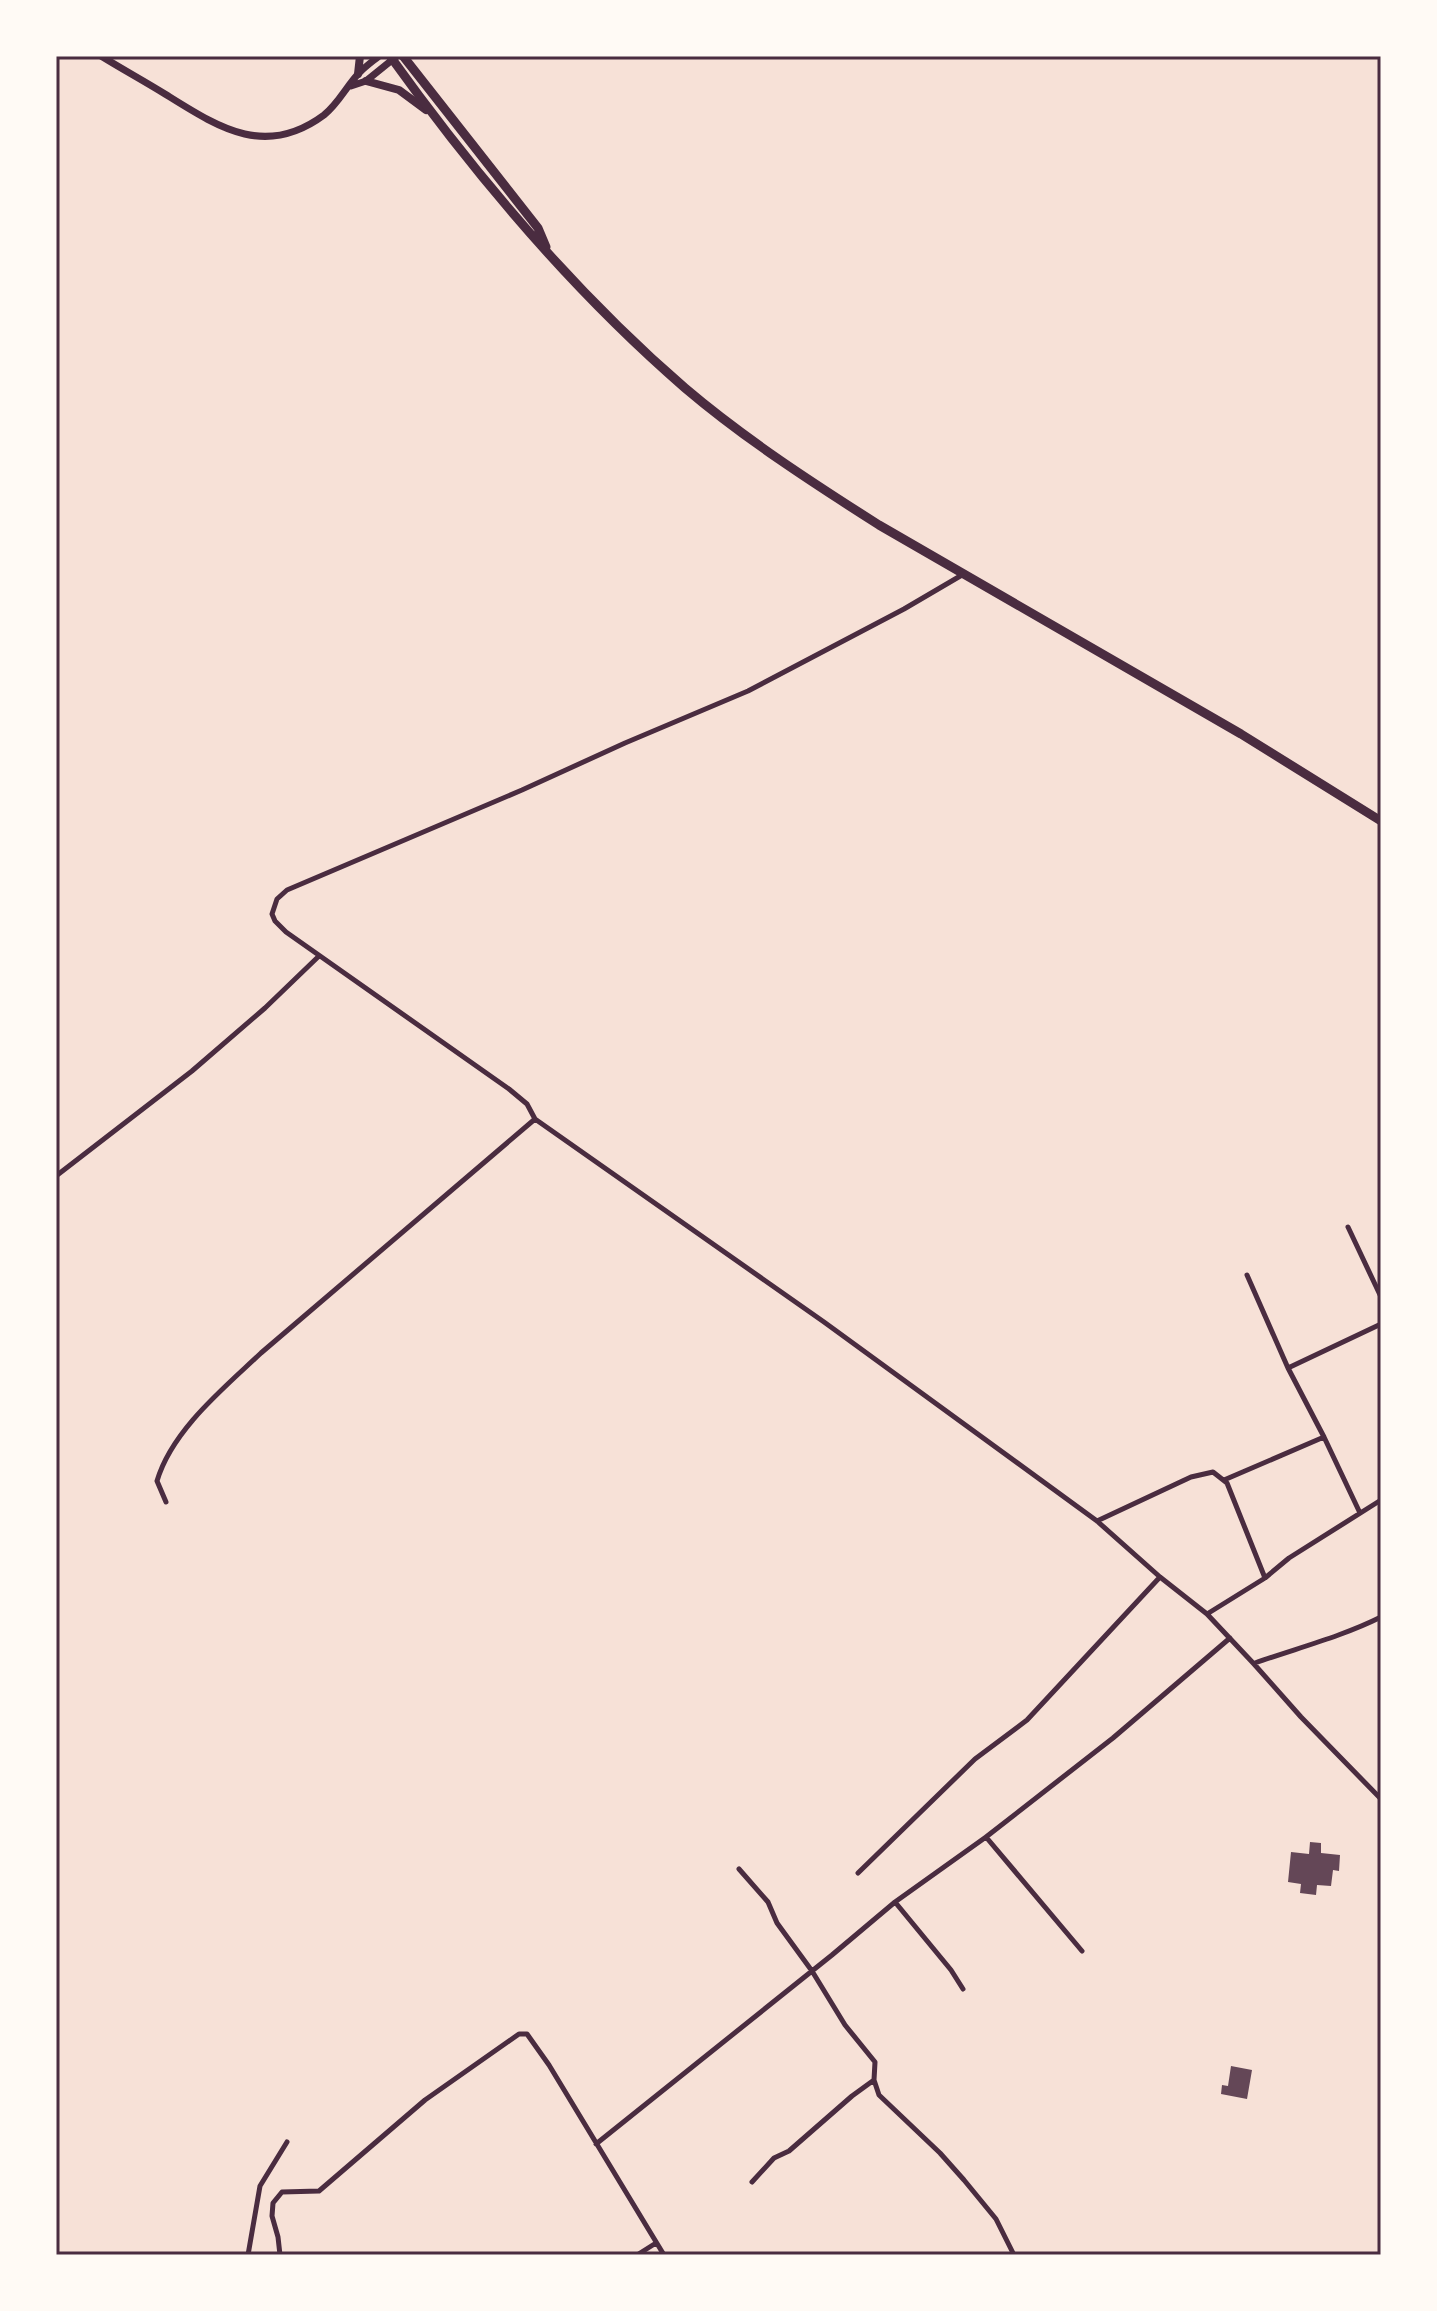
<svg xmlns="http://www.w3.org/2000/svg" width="1437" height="2311" font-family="'Sofia Sans Condensed',sans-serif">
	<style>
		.building { fill: #644757 }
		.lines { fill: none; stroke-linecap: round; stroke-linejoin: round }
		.minor { stroke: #4a2c40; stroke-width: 5 }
		.secondary { stroke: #4a2c40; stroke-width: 7 }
		.primary { stroke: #4a2c40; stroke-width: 8 }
		.trunk { stroke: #4a2c40; stroke-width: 9 }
		.neatline { fill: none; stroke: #4a2c40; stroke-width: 3 }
	</style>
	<rect width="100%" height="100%" fill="#f7e1d7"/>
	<path class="building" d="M1310 1842 1321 1843V1853L1340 1855 1339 1871 1333 1870 1331 1886 1317 1885 1316 1895 1300 1893 1301 1884 1288 1882 1291 1852 1309 1854Z
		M1231 2066 1252 2070 1247 2099 1221 2094 1222 2085 1228 2086Z"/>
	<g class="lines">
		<path class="minor" d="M535 1119 824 1322 1097 1521 1160 1577 1207 1614 1254 1664 1301 1717 1381 1799
			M56 1176 192 1071 265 1008 319 956
			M1348 1227 1381 1297
			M1288 1368 1381 1324
			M1324 1437 1360 1513
			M1224 1480 1324 1437 1288 1368 1247 1275
			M166 1502 157 1481C172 1430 224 1388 261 1353L535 1119 527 1104 509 1089 286 932 275 921 272 914 277 899 287 890 522 790 625 743 748 691 904 609 962 575
			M1097 1521 1191 1477 1213 1472 1227 1483 1265 1578
			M1207 1614 1265 1578 1289 1558 1381 1500
			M1255 1663C1297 1648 1341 1637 1381 1617
			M986 1837 1082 1951
			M739 1869 768 1902 777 1923 812 1971 845 2025 875 2062 874 2080 879 2095 940 2153 964 2180 996 2219 1014 2255
			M858 1873 975 1759 1027 1720 1160 1577
			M895 1902 951 1970 963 1989
			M596 2144 832 1955 895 1902 986 1837 1113 1738 1230 1638
			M752 2182 774 2158 789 2151 852 2096 874 2080
			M248 2255 260 2186 287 2142
			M280 2255 278 2237 272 2216 273 2203 282 2192 319 2191 425 2100 519 2034H527L549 2065 664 2255
			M637 2255 656 2243"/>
		<path class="secondary" d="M101 56C122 69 144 81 165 94 218 127 265 159 324 115 339 103 347 85 360 72 366 66 373 61 379 56
			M351 86 366 81 397 56"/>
		<path class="primary" d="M358 74 360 56
			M366 81 399 90 426 110"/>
		<path class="trunk" d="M390 56C476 176 573 291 685 388 745 439 813 483 879 525L1241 734 1381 821
			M403 56 538 228 546 247"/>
	</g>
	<rect width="1437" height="2311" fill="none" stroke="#fffaf5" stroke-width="116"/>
	<rect x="58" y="58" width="1321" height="2195" class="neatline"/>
</svg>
